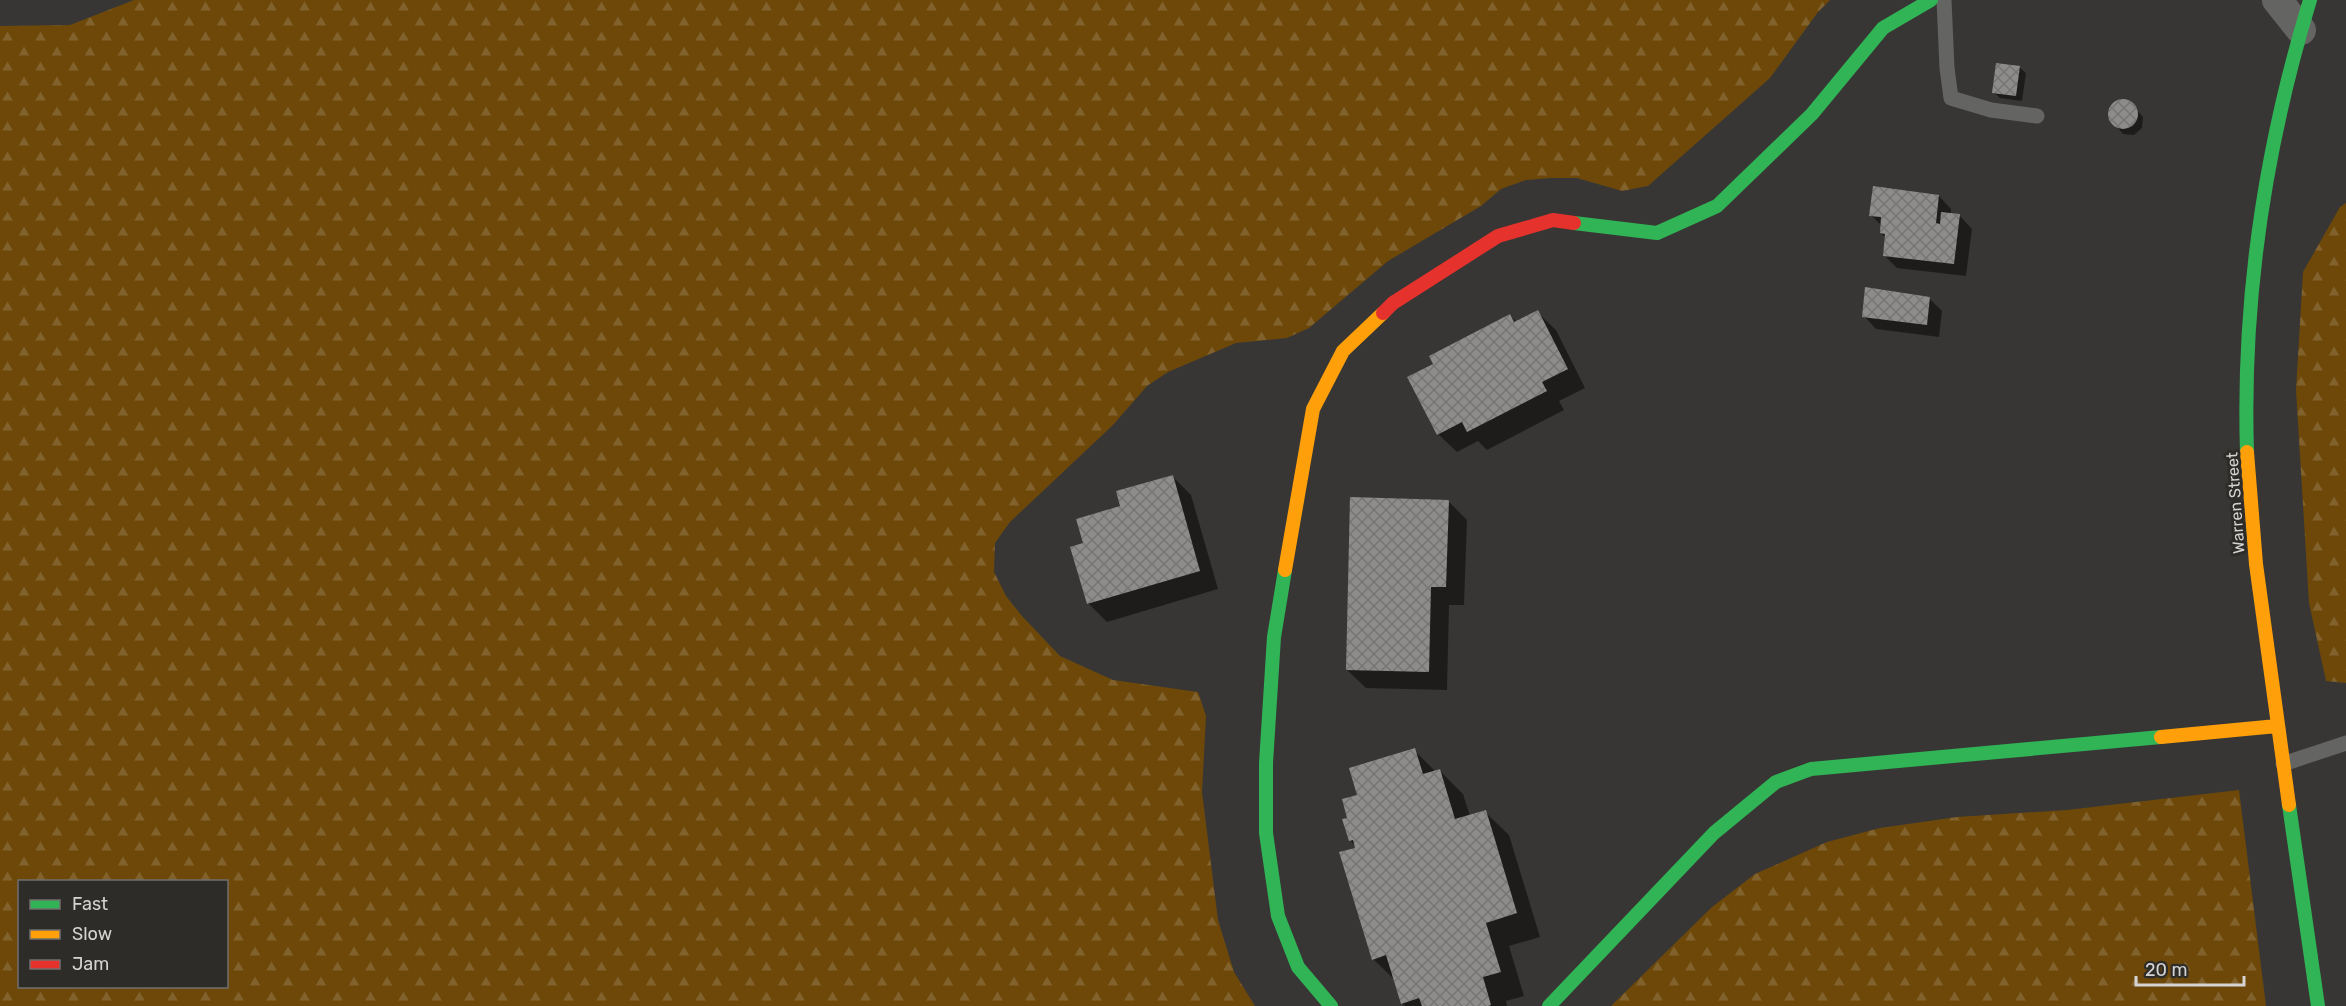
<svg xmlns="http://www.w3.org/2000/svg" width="2346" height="1006" font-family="Rubik,sans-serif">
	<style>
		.forest { fill: url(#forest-firs); fill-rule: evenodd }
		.shadow { fill: #0007 }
		.building { fill: url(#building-cross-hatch) }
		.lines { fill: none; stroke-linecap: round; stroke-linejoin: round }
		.lane { stroke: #646463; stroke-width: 15 }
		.street { stroke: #646463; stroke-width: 30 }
		.fast { stroke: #30b455; stroke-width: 14 }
		.slow { stroke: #ff9f0a; stroke-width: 14 }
		.jam { stroke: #e5322d; stroke-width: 14 }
		.labels { text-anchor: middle; stroke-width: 6; stroke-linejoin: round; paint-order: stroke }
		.street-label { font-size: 16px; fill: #d6d4d3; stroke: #2e2c29 }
	</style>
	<defs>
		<pattern id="forest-firs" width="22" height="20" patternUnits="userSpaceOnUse" patternTransform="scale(1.5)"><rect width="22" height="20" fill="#6d4809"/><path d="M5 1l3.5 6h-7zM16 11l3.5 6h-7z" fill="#81622c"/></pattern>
		<pattern id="building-cross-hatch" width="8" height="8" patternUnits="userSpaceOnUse" patternTransform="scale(1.5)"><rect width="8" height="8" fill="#8d8c8a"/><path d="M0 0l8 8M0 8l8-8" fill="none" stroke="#767574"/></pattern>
	</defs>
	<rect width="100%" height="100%" fill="#373634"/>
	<path class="forest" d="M134 0H1830L1818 12 1770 78 1648 186 1622 191 1577 178H1551L1526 180 1501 189 1481 206 1388 261 1309 328 1287 338 1236 343 1168 372 1147 386 1113 425 1010 522 995 543 994 572 1006 596 1022 616 1060 656 1113 680 1198 692 1206 716 1202 792 1218 920 1234 972 1255 1006H0V26L70 25ZM20 882H226V986H20Z
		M2346 203V683L2326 681 2309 603 2296 390 2303 272 2340 207Z
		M2239 790 2266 1006H1611L1712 907 1755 874 1827 842 1880 828 1957 817 2067 810Z"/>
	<path class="shadow" d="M2019 67 2026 73 2022 101 2000 98 1993 92Z
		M2120 101 2130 102 2143 117 2142 128 2134 135 2123 134 2110 119 2111 108Z
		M1939 196 1951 209V215L1960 216 1972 229 1966 276 1897 268 1884 255 1886 238 1881 233 1882 226 1871 215Z
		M1930 299 1942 311 1939 337 1876 329 1864 316Z
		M1537 312 1556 330 1585 388 1559 401 1564 410 1487 450 1478 441 1457 452 1438 434 1435 365 1510 316 1517 322Z
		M1172 476 1191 495 1218 589 1107 622 1088 603 1085 544 1122 507Z
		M1448 501 1467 520 1464 605H1449L1447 690 1366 688 1347 670Z
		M1414 750 1436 772 1440 771 1463 794 1470 816 1485 812 1509 835 1540 937 1509 946 1524 996 1506 1001 1507 1006H1405L1402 1003 1396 981 1373 959 1357 849 1350 840 1349 819 1359 796Z"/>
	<path class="building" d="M1996 63 2020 66 2016 96 1992 93Z
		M2108 114a15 15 0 1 1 30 0a15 15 0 1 1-30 0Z
		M1873 186 1939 195 1936 223 1940 224 1941 212 1960 214 1954 264 1883 256 1885 234 1880 233 1881 217 1869 216Z
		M1865 287 1930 297 1927 325 1862 317Z
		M1538 310 1568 369 1542 382 1547 391 1467 432 1462 422 1437 435 1407 377 1433 364 1429 356 1510 314 1514 322Z
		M1173 475 1200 571 1087 604 1070 547 1083 543 1076 519 1120 506 1116 491Z
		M1350 497 1449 500 1446 587H1431L1429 672 1346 670Z
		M1415 748 1423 774 1440 769 1455 819 1486 810 1517 913 1486 923 1501 972 1483 977 1491 1005 1488 1006H1422L1419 998 1401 1004 1386 955 1372 960 1339 852 1355 848 1353 840 1349 841 1342 819 1347 818 1342 799 1357 795 1349 768Z"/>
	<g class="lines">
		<path class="lane" d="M1944 0 1947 68 1951 98 1991 110 2037 116
			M2283 764 2346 743"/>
		<path class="street" d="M2277 0 2301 30"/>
		<path class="fast" d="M1574 223 1657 233 1717 206 1812 114 1883 28 1931 0
			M2247 452C2242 297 2265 148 2310 0
			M1285 570 1274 637 1266 763V833L1278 916 1298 967 1331 1006
			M2289 805 2318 1006
			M1549 1006 1714 833 1776 782 1811 769 2161 737"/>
		<path class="slow" d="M2247 452 2256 564 2289 805
			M1285 570 1313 409 1343 351 1383 313
			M2161 737 2277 726"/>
		<path class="jam" d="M1383 313 1393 303 1498 236 1553 220 1574 223"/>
	</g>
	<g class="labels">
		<g class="street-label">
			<text transform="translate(2235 503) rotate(-94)" y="6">Warren Street</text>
		</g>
	</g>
	<rect x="18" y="880" width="210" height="108" fill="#2e2c29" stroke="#716f6d" stroke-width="1.5"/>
	<rect x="30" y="900" width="30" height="9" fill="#30b455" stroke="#716f6d" stroke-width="1.5"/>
	<text x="72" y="910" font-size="18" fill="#d6d4d3">Fast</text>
	<rect x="30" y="930" width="30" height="9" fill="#ff9f0a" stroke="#716f6d" stroke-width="1.5"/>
	<text x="72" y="940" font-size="18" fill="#d6d4d3">Slow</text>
	<rect x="30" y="960" width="30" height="9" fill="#e5322d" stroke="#716f6d" stroke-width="1.5"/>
	<text x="72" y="970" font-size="18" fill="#d6d4d3">Jam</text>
	<path d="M2136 976v9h108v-9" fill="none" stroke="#d6d4d3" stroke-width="3"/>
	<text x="2145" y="976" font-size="18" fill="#d6d4d3" stroke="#2e2c29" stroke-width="4.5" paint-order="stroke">20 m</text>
</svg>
